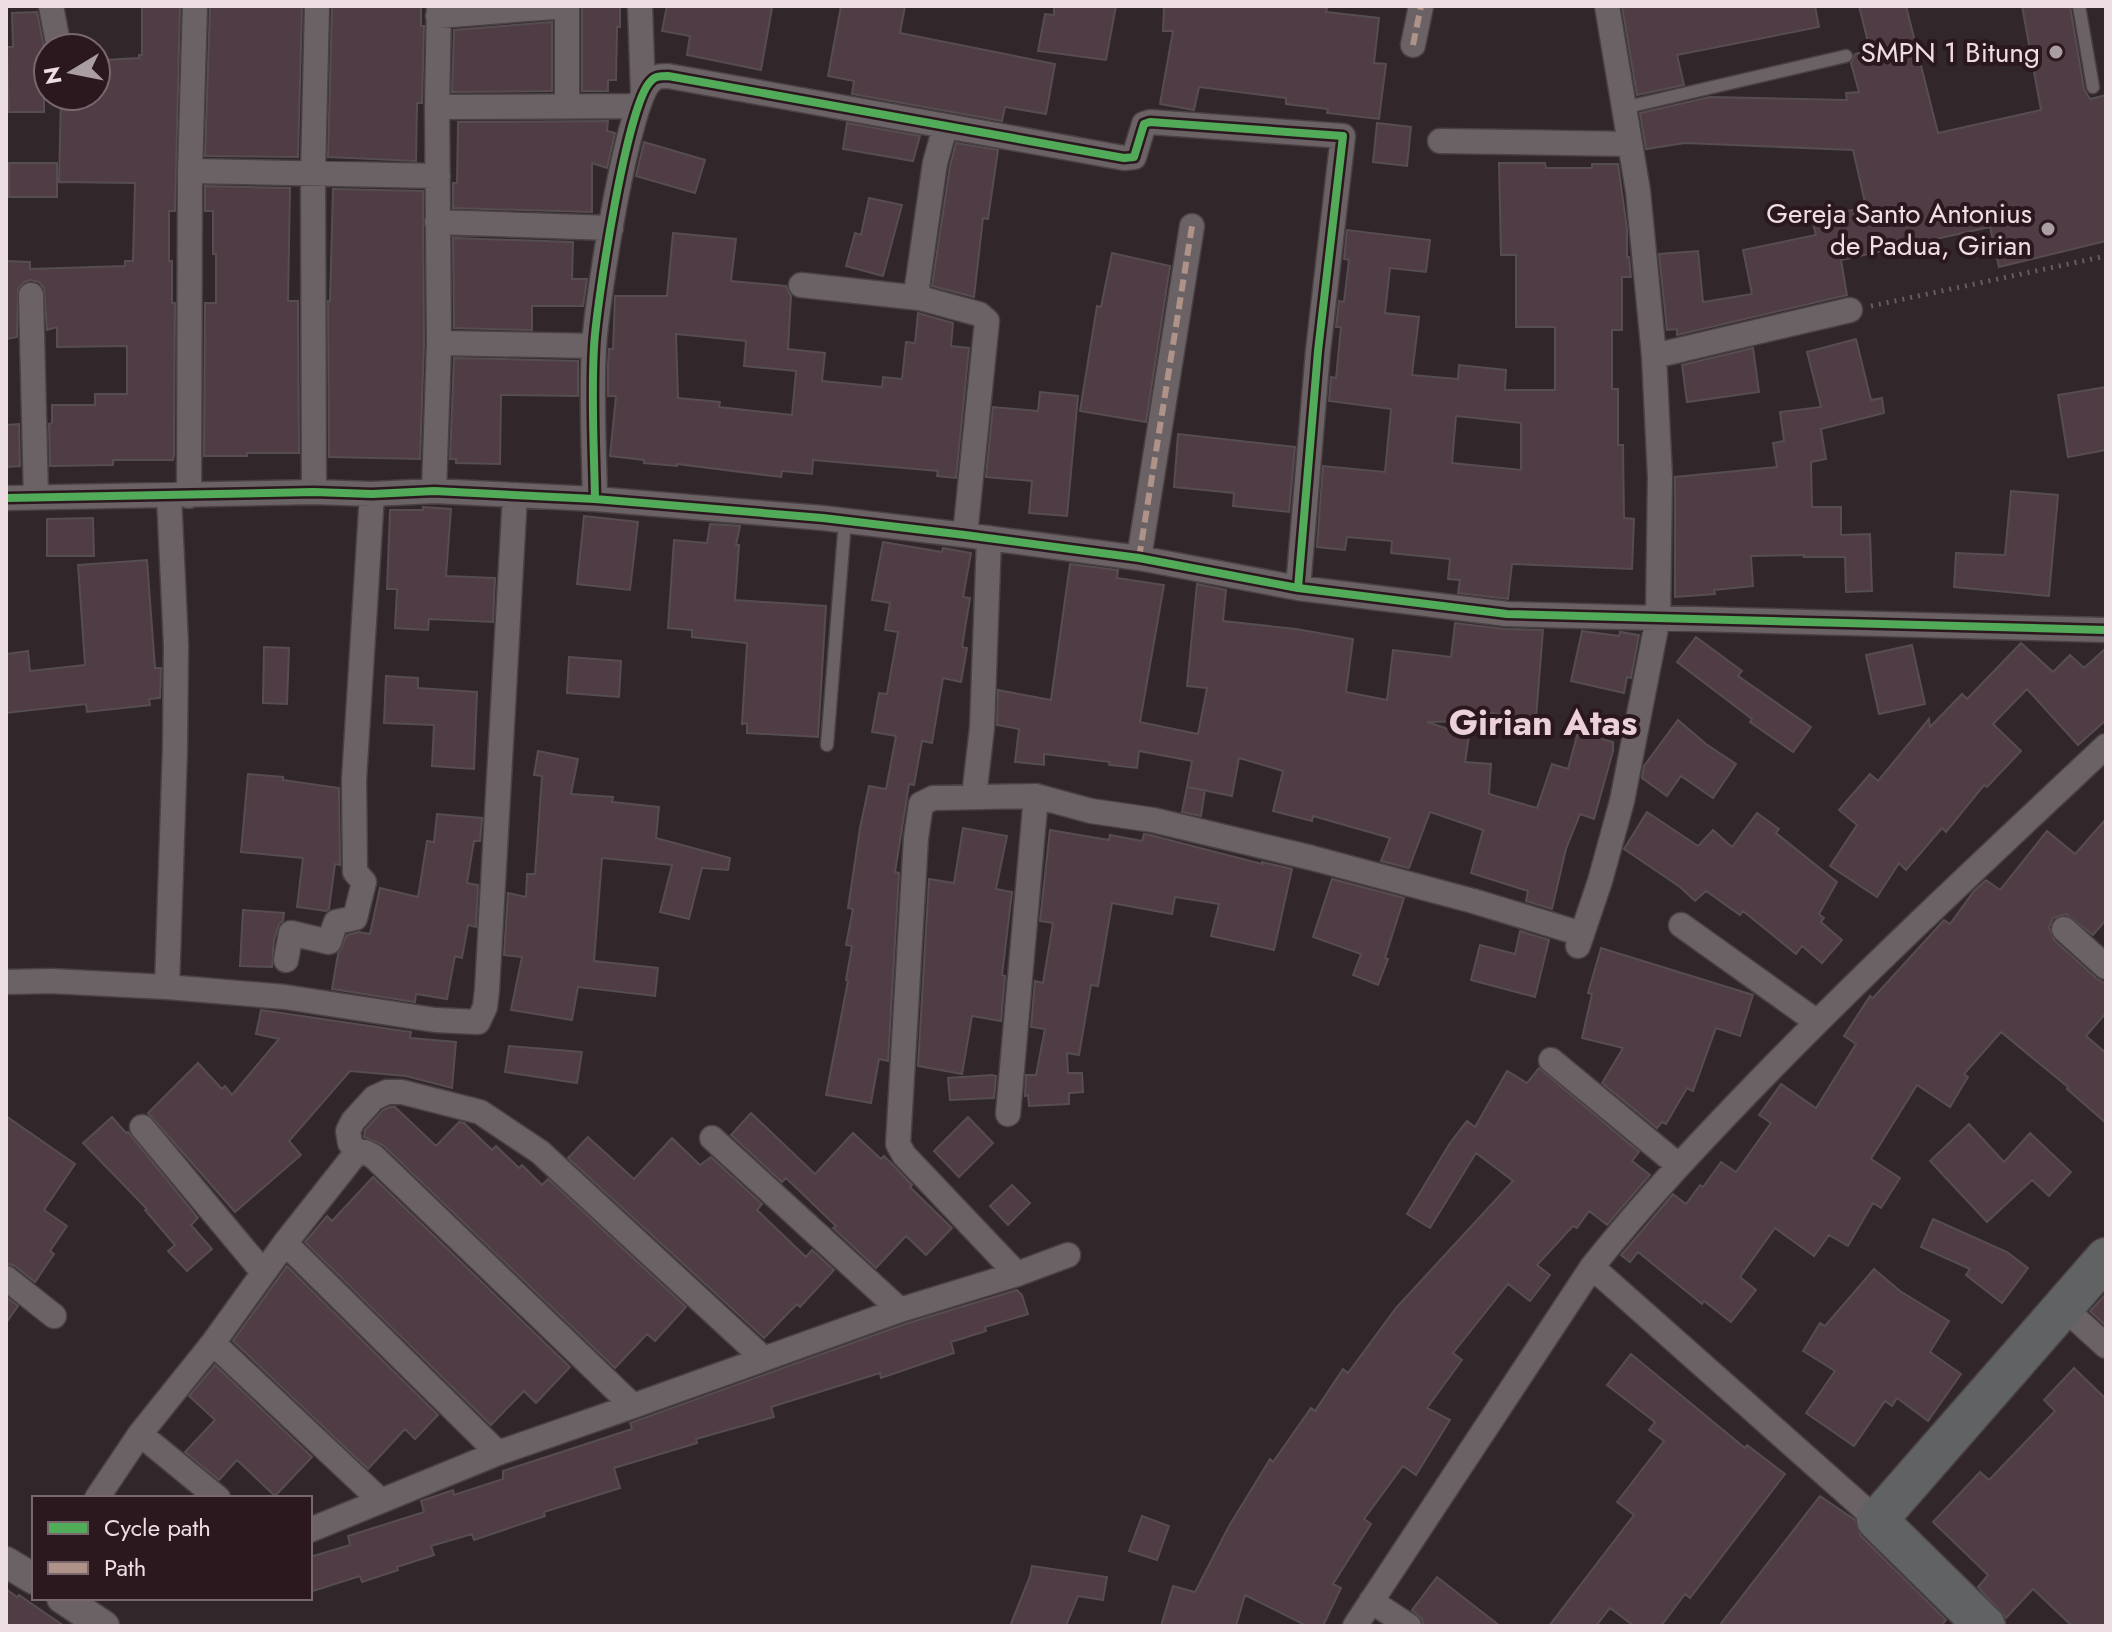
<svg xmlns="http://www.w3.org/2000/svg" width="2112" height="1632" font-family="Jost,sans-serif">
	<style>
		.building { fill: #503c45; stroke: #564d50; stroke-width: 2; fill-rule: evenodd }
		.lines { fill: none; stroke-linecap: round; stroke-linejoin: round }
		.service-casing { stroke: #4a4145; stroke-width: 15 }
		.minor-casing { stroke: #4a4145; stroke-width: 27 }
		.tertiary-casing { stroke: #4a4145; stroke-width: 33 }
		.trunk-casing { stroke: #4a4145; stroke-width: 43 }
		.path { stroke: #655d60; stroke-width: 5; stroke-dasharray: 2 6; stroke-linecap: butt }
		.service { stroke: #6b6265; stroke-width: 12 }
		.minor { stroke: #6b6265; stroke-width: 24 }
		.tertiary { stroke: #6b6265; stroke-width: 30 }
		.trunk { stroke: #606263; stroke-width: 40 }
		.quiet { stroke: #af9288; stroke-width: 6; stroke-dasharray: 12 6; stroke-linecap: butt }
		.cycleway-casing { stroke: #2b181f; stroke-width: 13 }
		.cycleway { stroke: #51ab58; stroke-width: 8 }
		.poi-dot { fill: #ab9ea2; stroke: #2b181f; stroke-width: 3 }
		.labels { text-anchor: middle; stroke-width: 8; stroke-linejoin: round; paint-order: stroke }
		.poi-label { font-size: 28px; fill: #ecdee3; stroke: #2b181f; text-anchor: end }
		.district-label { font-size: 36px; font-weight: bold; fill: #ecd1da; stroke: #2b181f }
	</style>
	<rect width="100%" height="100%" fill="#31262a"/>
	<path class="building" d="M142 6H180L175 211H169V261H172V303H175L174 455 173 460H113V465L50 466 49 424 52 423V405H95V394H127V346L57 347V327L47 330 44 288 39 282 31 280 24 282 18 289 17 337 6 339V261L30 262V269L125 266V261H133L135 183 59 182 61 96H96V71L104 70V60L139 58V55H142Z
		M210 6H302L298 157 205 156Z
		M332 6H421V26H424L422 103H417L416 161 328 157Z
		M582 6H620V27H617L616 80H608V91H582Z
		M667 6H760L772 8 761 70 687 55 690 36 662 31Z
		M841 6H905L900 33 1055 64 1046 114 1005 107 1002 121 852 94 854 81 828 76Z
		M1054 6H1116L1106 60 1038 51 1045 14 1054 15Z
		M1164 6H1313L1327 8 1326 12 1379 18 1374 63 1386 64 1379 119 1327 113 1328 109 1286 104V98L1199 87 1194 110 1160 104 1173 31H1163Z
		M1622 6H1815L1819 27 1677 55 1684 85 1637 95Z
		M1859 6H1906L1938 133 2041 110 2022 6H2070L2084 89 2090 99 2106 95V241L1999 267 1990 227 1841 260 1847 295 1677 335V329L1667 330 1659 254 1698 251 1703 302 1752 294 1743 250 1816 235 1812 219 1866 207 1853 150 1685 143 1646 149 1640 113 1710 97 1847 100 1846 93 1859 92 1851 63 1855 54 1870 50Z
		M37 12 44 47V112H9L7 47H13L12 13Z
		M552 22V91L452 92 454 30Z
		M608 121 607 131 615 133 607 168 592 163V212L453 208V183H457L458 122Z
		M847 123 920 136 913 161 843 149Z
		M1377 123 1411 127 1407 166 1373 162Z
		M644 142 705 160 695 193 636 176Z
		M956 143 998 150 988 219 983 218 974 297 932 286 950 166Z
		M9 163H57V197H9Z
		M1499 163H1545L1546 168H1592V164H1618L1627 229V257H1629L1631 277H1622V330H1612V389H1618V445H1623L1624 518 1634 519 1632 569 1512 564 1508 599 1458 593 1460 580 1448 579 1450 559 1391 553 1392 541 1347 537 1345 550 1317 547 1323 466 1385 472 1391 409 1329 401 1331 377 1336 378 1341 327H1336L1339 301 1344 302 1349 260 1344 259 1347 230 1430 240 1426 272 1390 268 1385 313 1419 317 1412 375 1458 379 1459 365 1506 370 1505 390H1555V327H1516V255H1501ZM1456 416 1521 423V470L1452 463Z
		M205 186 290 188 288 301H298L299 453H247V456H204L205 303H216V254H213V211H205Z
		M333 189 423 191 424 343 420 459 329 457 328 301H330Z
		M869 198 902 205 883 276 846 266 855 233 861 235Z
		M673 233 736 239 731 281 786 286 791 296 788 349 825 353 822 381 882 387 883 377 902 379 906 342 915 343 918 313 953 323 951 346 969 348 956 478 937 476 938 471 813 460 812 474 782 471 781 477 677 464V466L644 463V460L610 456 616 396H608V366L609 349H613L615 296H667ZM676 334 746 341 744 366 796 371 792 415 719 407 720 402 678 398Z
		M453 238 573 242 572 279H587L583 306H532V330L454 328Z
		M1112 253 1170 266 1146 422 1080 411 1097 306 1101 307Z
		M1856 339 1871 400 1882 398 1884 413 1821 429 1826 459 1811 462 1812 507H1841V535L1870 534 1872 591 1846 592 1845 557H1804V555L1751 556 1753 586 1714 590 1715 594 1675 597V477L1777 467 1773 443 1784 441 1780 412 1821 407 1807 352Z
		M1753 348 1759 392 1687 402 1682 365Z
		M454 358 578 361V396L501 395 500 464 456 463V459H450Z
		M2106 387V450L2068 457 2058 395Z
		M1040 392 1078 396 1067 516 1029 513 1032 481 986 477 993 407 1038 411Z
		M19 424 20 466 6 467V425Z
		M1178 434 1295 447 1289 512 1233 506 1234 493 1174 487Z
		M2011 491 2058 495 2049 596 1954 587 1956 553 2005 555Z
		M423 507 451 509 446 576 495 578 493 622 429 619 428 630 395 628 397 589H387L390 510H423Z
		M584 516 638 522 630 590 577 584Z
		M93 518 94 556H47V519Z
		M710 524 740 526 736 545H739L735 600 826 606 818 737 747 733V723L742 724 747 643 692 637V630L668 628 674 540 707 543Z
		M883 542 942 552 943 548 971 553 963 597 970 598 962 647 967 648 961 682 943 678 932 743 922 741 914 785 909 784 895 872 899 873 888 1061 879 1059 871 1103 826 1095 848 981 846 980 852 946 846 945 853 909 848 908 860 828 869 786 886 789 896 736 872 732 879 693 887 694 898 632 885 630 890 603 872 600Z
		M147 560 155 668H161L160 698 149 699 150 705 87 712 86 704 6 713V654L28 651 30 671 85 665 78 565Z
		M1070 564 1118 570 1117 578 1164 585 1140 722 1198 734 1207 688 1187 686 1197 584 1226 590 1223 621 1296 629 1353 639 1346 692 1387 700 1393 650 1451 657 1455 623 1505 629 1543 630 1536 718 1473 711 1471 721 1427 722 1469 736 1465 762 1491 764 1489 794 1537 808 1552 764 1568 769 1578 732 1613 742V751L1594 819 1580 814 1566 849 1552 909 1526 901 1528 891 1471 873 1483 830 1430 812 1409 868 1381 861 1390 838 1313 816 1312 821 1273 811 1283 771 1239 758 1232 796 1187 787 1192 761 1139 751 1137 768 1109 765 1110 762 1044 754V765L1015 762 1019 729 997 725 998 690 1051 700Z
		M1582 631 1619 636 1620 632 1639 635 1631 678 1627 677 1624 693 1571 681Z
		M1696 637 1742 671 1738 676 1811 727 1793 752 1750 722 1752 719 1677 662Z
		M2021 643 2053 672 2070 655 2084 668 2106 648V720L2078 745 2027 689 1993 724 2021 751 1987 787 1984 785 1946 832 1942 828 1906 870 1899 863 1877 897 1830 866 1857 825 1839 810 1870 774 1878 781 1929 719 1930 727 1962 694 1967 699Z
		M1912 645 1925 704 1879 714 1866 655Z
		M264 647 289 648 287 704 263 703Z
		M569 657 621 661 619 697 567 693Z
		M386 676 418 678V688L477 692 474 769 432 766 434 725 384 723Z
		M1678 720 1706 744 1736 764 1713 798 1681 776 1667 796 1642 778 1644 766Z
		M538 751 578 759 571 794 613 797 612 802 659 807 656 838 730 858 728 870 702 868 689 919 660 912 672 865 602 858 594 961 658 968 655 996 578 987 572 1020 511 1010 522 957 504 955 508 893 526 897 527 874H535L542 776 534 775Z
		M248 774 283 777V780L339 788 340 865 335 864 329 909 326 911 297 907 303 858 241 852Z
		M1187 787 1205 790 1201 816 1182 812Z
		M1647 812 1698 846 1713 830 1732 847 1757 813 1779 829 1776 833 1837 882 1819 914 1824 918 1821 922 1842 940 1822 963 1802 946 1796 954 1743 911 1740 915 1706 891 1695 901 1680 887 1624 849Z
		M437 814 482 818 480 841H474L467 883 478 885 476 927 468 925 462 958 455 956 447 999 416 994 415 1002 332 989 338 954 347 935 359 932 370 934 380 888 418 897 427 841 434 842Z
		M2106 819V920L2093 935 2066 914 2053 918 2049 927 2054 940 2096 978 2106 984V1013L2086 1036 2106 1053V1123L2067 1089 2068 1087 2001 1032 1964 1074 1968 1077 1950 1107 1917 1085 1871 1159 1900 1178 1881 1208 1873 1203 1848 1246 1829 1235 1814 1256 1775 1228 1740 1277 1756 1290 1731 1322 1704 1301 1702 1304 1638 1252 1630 1262 1621 1255 1673 1194 1686 1204 1700 1185 1703 1187 1721 1162 1736 1172 1771 1123 1759 1115 1781 1084 1816 1108 1856 1044 1844 1036 1870 996 1873 998 1944 920 1950 924 1974 891 1986 880 2000 890 2047 831 2075 854Z
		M963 828 1007 836 996 889 1012 892 1002 975 1005 976 1001 1021 972 1016 962 1074 918 1066 929 879 954 883Z
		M1050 830 1109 840 1110 835 1142 841 1144 834 1150 835 1262 864V862L1292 869 1274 950 1211 936 1219 904 1175 897 1172 914 1112 903 1098 986 1091 985 1079 1055 1067 1053 1068 1073H1082L1083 1092 1069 1093V1104L1029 1106 1028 1095 1025 1096 1026 1075H1036L1045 1029 1031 1027 1035 981 1043 983 1053 923 1040 921Z
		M1332 879 1404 898 1385 958 1388 959 1378 985 1353 975 1361 954 1313 937Z
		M243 910 284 913 283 921 279 924 274 940 272 967 240 966Z
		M1520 931 1549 940 1535 997 1471 980 1480 945 1515 954Z
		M1601 948 1753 995 1740 1036 1716 1028 1693 1091 1687 1088 1666 1124 1662 1122 1657 1128 1602 1083 1623 1048 1582 1038 1592 994 1588 993Z
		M261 1010 411 1032 410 1038 456 1042 452 1088 406 1076 350 1071 289 1141 301 1155 235 1212 148 1113 198 1063 222 1089 225 1086 232 1095 279 1039 256 1034Z
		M509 1046 582 1052 577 1083 505 1072Z
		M1539 1068 1639 1152 1632 1161 1650 1175 1607 1225 1589 1211 1577 1228 1573 1226 1537 1265 1550 1275 1530 1301 1508 1284 1453 1353 1462 1360 1427 1408 1450 1420 1416 1475 1403 1466 1364 1519 1371 1524 1333 1584 1341 1588 1323 1626H1307L1245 1595 1236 1626H1161L1173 1586 1195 1592 1229 1526 1270 1459 1273 1462 1311 1408 1315 1411 1343 1369 1348 1373 1396 1308 1513 1181 1476 1153 1430 1228 1407 1214 1450 1143 1467 1121 1475 1127 1507 1071 1527 1083Z
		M992 1075 996 1076 994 1098 950 1100 948 1078Z
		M390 1107H395L436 1146 459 1122 464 1123 492 1150 496 1146 519 1168 522 1165 542 1185 548 1179 686 1307 655 1341 647 1334 615 1368 383 1145 364 1137 365 1130 383 1110Z
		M751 1113 815 1174 853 1133 881 1159 884 1156 891 1163 912 1185 910 1187 952 1228 926 1255 906 1236 876 1268 833 1228 836 1226 786 1178 782 1182 731 1135Z
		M6 1116 75 1164 44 1210 67 1226 50 1251 54 1254 35 1282 15 1266 6 1263Z
		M112 1117 126 1133 128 1132 198 1218 191 1225 212 1249 187 1271 168 1251 175 1245 145 1210 147 1209 83 1143Z
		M968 1117 993 1143 959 1177 934 1151Z
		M1969 1124 2004 1162 2030 1133 2071 1172 2049 1196 2032 1180 1987 1222 1930 1161Z
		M588 1137 634 1179 672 1138 700 1165 711 1157 762 1204 757 1210 806 1257 812 1250 834 1270 800 1307 797 1304 764 1338 568 1158Z
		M373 1177 570 1367 536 1403 524 1391 491 1425 305 1242 327 1216 332 1221Z
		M1012 1185 1030 1203 1008 1225 990 1206Z
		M1933 1219 2007 1252 2028 1268 2002 1303 1966 1275 1970 1269 1921 1247Z
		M287 1266 438 1415 415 1439 405 1429 368 1469 233 1341Z
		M1874 1269 1900 1291 1949 1321 1930 1352 1961 1374 1928 1421 1897 1398 1892 1406 1885 1401 1854 1446 1806 1413 1835 1371 1803 1351 1820 1323 1825 1326Z
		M1017 1290 1022 1295 1028 1314 985 1327 986 1331 951 1342 954 1353 881 1378 880 1373 771 1407 774 1417 696 1439 697 1443 614 1468 620 1488 544 1512 545 1516 474 1540 472 1534 431 1546 434 1555 397 1567 398 1570 362 1582 360 1576 310 1592V1557L350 1545 348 1536 424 1512 421 1501 453 1490 454 1495 503 1479V1471L632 1429 630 1423 905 1324Z
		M2106 1294V1326L2090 1311Z
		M6 1297 18 1306 6 1323Z
		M1631 1354 1745 1448 1747 1445 1785 1474 1690 1598 1685 1594 1661 1626H1634L1610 1608 1596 1626H1549L1634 1515 1617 1502 1664 1441 1649 1430 1655 1422 1607 1385Z
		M215 1365 312 1457 275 1496 237 1460 219 1480 185 1452 215 1420 189 1396Z
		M2074 1368 2106 1399V1626H2072L2033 1589 2006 1618 1978 1587 1988 1575 1933 1522 1980 1472 1989 1480 2055 1411 2044 1400Z
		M1820 1496 1855 1520 1861 1536 1946 1620 1941 1626H1719Z
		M1142 1516 1169 1526 1157 1560 1129 1551Z
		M1032 1566 1107 1577 1103 1600 1078 1596 1066 1626H1010L1030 1576Z
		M1437 1577 1500 1626H1427L1423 1624 1422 1619 1412 1610Z
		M6 1589 17 1597 19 1595 64 1626H6Z"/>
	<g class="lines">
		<defs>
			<path id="service" d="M2079 6 2093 87
				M1623 108 1846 56
				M827 745 845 521"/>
			<path id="minor" d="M51 6 59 48
				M640 6 643 92
				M438 16 567 6
				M1413 45 1421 6
				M567 105V6
				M437 107 636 106
				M945 127 935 163 917 287 920 298 979 314 987 321 965 535
				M1440 141 1629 144
				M190 171 438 176
				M437 222 611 228
				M801 285 920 298
				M31 295 36 497
				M439 343 594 346
				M1654 356 1850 310
				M434 491 439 343 437 107 439 6
				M314 492 313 174 317 6
				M189 496 190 171 195 6
				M6 498 314 492 372 494 434 491 595 499 823 518 965 535 1139 558 1298 588 1507 614 2106 630
				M595 499C594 448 591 397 594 347 596 307 627 102 651 81 655 76 661 76 668 76L1124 158 1134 157 1144 124 1150 122 1343 136 1318 351 1298 588
				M1139 558 1192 226
				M974 796 982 728 989 538
				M1681 925 1817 1022
				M2064 929 2106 967
				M1578 946 1600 881 1622 801 1658 618 1660 477 1654 356 1638 191 1607 6
				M286 960 291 933 329 942 336 922 355 918 364 882 355 872 354 780 372 494
				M6 982 51 981 167 987 285 997 435 1020 478 1022 485 1007 487 990 515 495
				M167 987 175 748 176 645 169 496
				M1551 1060 1678 1165
				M1008 1114 1036 796
				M142 1127 263 1272
				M712 1138 900 1310
				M357 1152 350 1143 348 1131 353 1121 374 1098 387 1092H402L480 1112 540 1152 763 1358
				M285 1243 498 1453
				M1592 1267 1877 1520
				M1017 1274 904 1155 898 1144 916 838 921 804 933 798 1036 796 1091 811 1153 820 1312 858 1473 901 1582 934
				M6 1278 54 1316
				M2063 1307 2106 1346
				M213 1343 380 1500
				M140 1434 218 1498
				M97 1498 140 1434 213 1343 285 1243 357 1152H365L373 1156 633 1406 900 1310 1017 1274 1068 1255
				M310 1530 498 1453 633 1406
				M1371 1601 1409 1626
				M1355 1626 1592 1267C1645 1200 1703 1139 1762 1078 1873 964 1990 855 2106 746"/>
			<path id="tertiary" d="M6 1562 34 1579
				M62 1598 104 1626"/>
			<path id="trunk" d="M1985 1626 1877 1520 2106 1258"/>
		</defs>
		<use href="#service" class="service-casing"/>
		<use href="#minor" class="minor-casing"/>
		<use href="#tertiary" class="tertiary-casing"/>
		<use href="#trunk" class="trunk-casing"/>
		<path class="path" d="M1871 306 2106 256"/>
		<use href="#service" class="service"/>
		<use href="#minor" class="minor"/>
		<use href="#tertiary" class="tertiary"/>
		<use href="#trunk" class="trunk"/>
		<path class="quiet" d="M1413 45 1421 6
			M1139 558 1192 226"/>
		<defs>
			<path id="cycleway" d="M6 498 314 492 372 494 434 491 595 499 823 518 965 535 1139 558 1298 588 1507 614 2106 630
				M595 499C594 448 591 397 594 347 596 307 627 102 651 81 655 76 661 76 668 76L1124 158 1134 157 1144 124 1150 122 1343 136 1318 351 1298 588"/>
		</defs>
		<use href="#cycleway" class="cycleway-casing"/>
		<use href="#cycleway" class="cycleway"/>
	</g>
	<g class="poi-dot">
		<circle cx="2056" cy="52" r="8"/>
		<circle cx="2048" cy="229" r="8"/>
	</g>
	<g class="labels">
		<g class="poi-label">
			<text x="2040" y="62">SMPN 1 Bitung</text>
			<text x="2032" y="223">Gereja Santo Antonius<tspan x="2032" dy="32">de Padua, Girian</tspan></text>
		</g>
		<g class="district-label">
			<text x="1543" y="735">Girian Atas</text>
		</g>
	</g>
	<rect width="2112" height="1632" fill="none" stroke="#ecdee3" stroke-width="16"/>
	<rect x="32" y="1496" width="280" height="104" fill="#2b181f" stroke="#78676d" stroke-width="2"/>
	<rect x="48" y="1522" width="40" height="12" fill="#51ab58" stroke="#78676d" stroke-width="2"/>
	<text x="104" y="1536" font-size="24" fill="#ecdee3">Cycle path</text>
	<rect x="48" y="1562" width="40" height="12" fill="#af9288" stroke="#78676d" stroke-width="2"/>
	<text x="104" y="1576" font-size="24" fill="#ecdee3">Path</text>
	<g transform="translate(72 72) rotate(260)"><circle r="38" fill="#2b181f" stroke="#78676d" stroke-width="2"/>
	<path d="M0-6L14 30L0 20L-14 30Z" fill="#ab9ea2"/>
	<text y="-12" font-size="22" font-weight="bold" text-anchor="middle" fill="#ecdee3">N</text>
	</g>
</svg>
